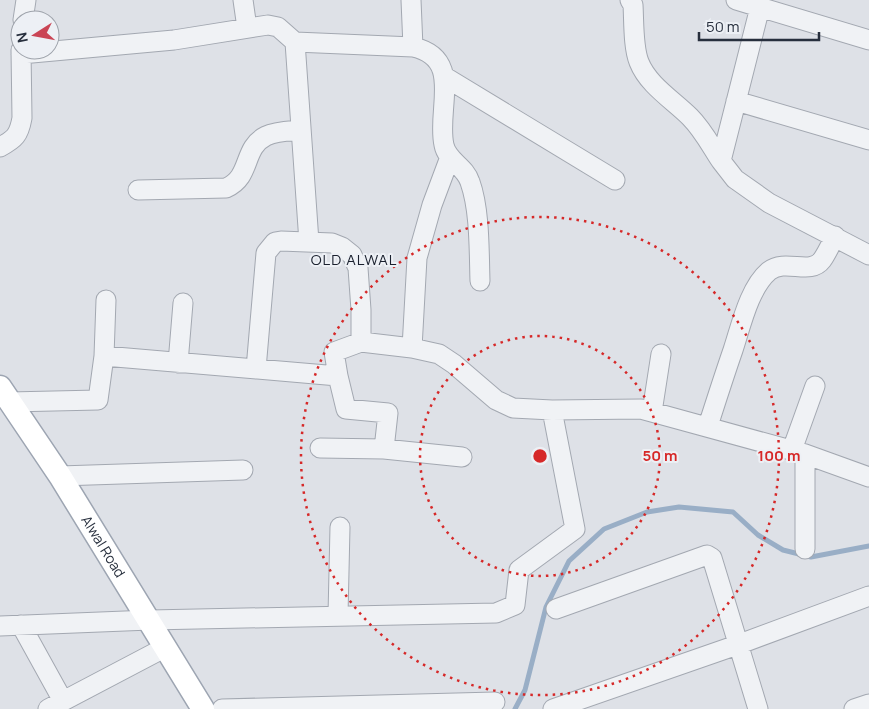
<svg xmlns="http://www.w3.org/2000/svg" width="869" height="709" font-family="Manrope,sans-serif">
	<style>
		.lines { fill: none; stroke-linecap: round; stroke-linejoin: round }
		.stream { stroke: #99aec6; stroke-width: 5 }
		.minor-casing { stroke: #a3a8b1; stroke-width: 21 }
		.major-casing { stroke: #9da5b2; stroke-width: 25 }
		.minor { stroke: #f0f2f5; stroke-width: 19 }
		.major { stroke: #fff; stroke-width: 22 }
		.ring { fill: none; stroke: #d62828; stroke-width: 2.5; stroke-dasharray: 2.5 5 }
		.labels { text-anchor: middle; stroke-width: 4; stroke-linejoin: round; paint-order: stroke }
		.street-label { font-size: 14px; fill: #272f3d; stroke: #edf0f5 }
		.neighbourhood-label { font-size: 15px; letter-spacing: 1px; fill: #1a202e; stroke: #edf0f5 }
		.centre { fill: #d62828; stroke: #edf0f5; stroke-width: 2.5 }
		.ring-label { font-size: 15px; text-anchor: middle; font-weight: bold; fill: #d62828; stroke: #edf0f5; stroke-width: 4; stroke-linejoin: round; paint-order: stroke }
	</style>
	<rect width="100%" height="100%" fill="#dee1e7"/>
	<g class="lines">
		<path class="stream" d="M515 709 525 690 546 607 569 561 604 529 647 512 679 507 733 512 758 535 783 550 811 557 869 546"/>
		<defs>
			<path id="minor" d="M243 0 247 28
				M411 0 413 47
				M630 0 633 5C634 21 633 47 639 62 648 85 673 100 690 117 703 130 711 146 721 161
				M736 0 869 40
				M760 7 721 161 735 179 769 203 869 255
				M23 20 26 0
				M295 42 413 47C464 58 436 110 444 145 447 161 465 166 470 182 480 210 479 251 480 281
				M21 54 174 40 268 25 278 27 295 42 309 242
				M445 77 615 180
				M736 101 869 140
				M0 147C15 139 19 135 22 118L21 50
				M138 190 226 188C252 177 242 148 266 136 276 131 290 131 301 130
				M412 348 417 258 432 205 450 157
				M104 356 106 300
				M178 363 183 303
				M256 369 266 253 275 242 281 241 332 243 342 247 352 255 358 268 361 310V342L412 348 439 354 454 364 496 400 513 408 552 410 641 409 805 454 869 477
				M338 376 346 409 388 413 384 449
				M9 402 98 400 104 356 338 376 334 352 361 342
				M652 412 661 354
				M708 426C716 401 724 376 733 350 741 326 749 288 769 271 786 258 810 276 822 260 827 253 831 244 835 236
				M320 448 384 449 462 457
				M792 450 815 386
				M805 454V549
				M60 476 243 470
				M556 609 707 555 712 558 758 709
				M338 615 340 527
				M21 625 63 701
				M0 626 150 620 496 613 515 605 519 570 575 529 552 410
				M48 709 164 648
				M222 709 495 702
				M553 709 737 645 869 596
				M854 709 869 704"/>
			<g id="major">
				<path id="s1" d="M0 387 60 476 203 709"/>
			</g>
		</defs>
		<use href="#minor" class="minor-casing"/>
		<use href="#major" class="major-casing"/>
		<use href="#minor" class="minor"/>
		<use href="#major" class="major"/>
	</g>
	<g class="ring">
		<circle cx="540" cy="456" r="120"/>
		<circle cx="540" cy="456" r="239"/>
	</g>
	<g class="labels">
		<g class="street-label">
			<text dy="5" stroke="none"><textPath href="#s1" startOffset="190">Alwal Road</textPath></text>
		</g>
		<g class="neighbourhood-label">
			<text x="354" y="265">OLD ALWAL</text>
		</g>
	</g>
	<circle cx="540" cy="456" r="8" class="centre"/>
	<g class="ring-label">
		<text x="660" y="461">50 m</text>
		<text x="779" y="461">100 m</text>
	</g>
	<g transform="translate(35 35) rotate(259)"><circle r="24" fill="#edf0f5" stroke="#9ea3ab"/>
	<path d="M0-4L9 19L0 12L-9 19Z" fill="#ca4555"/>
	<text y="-8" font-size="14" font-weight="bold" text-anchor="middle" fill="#272f3d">N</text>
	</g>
	<path d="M699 32v8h120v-8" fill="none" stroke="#272f3d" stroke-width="2.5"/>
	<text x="706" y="32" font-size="15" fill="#272f3d" stroke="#edf0f5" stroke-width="4" paint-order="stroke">50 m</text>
</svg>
